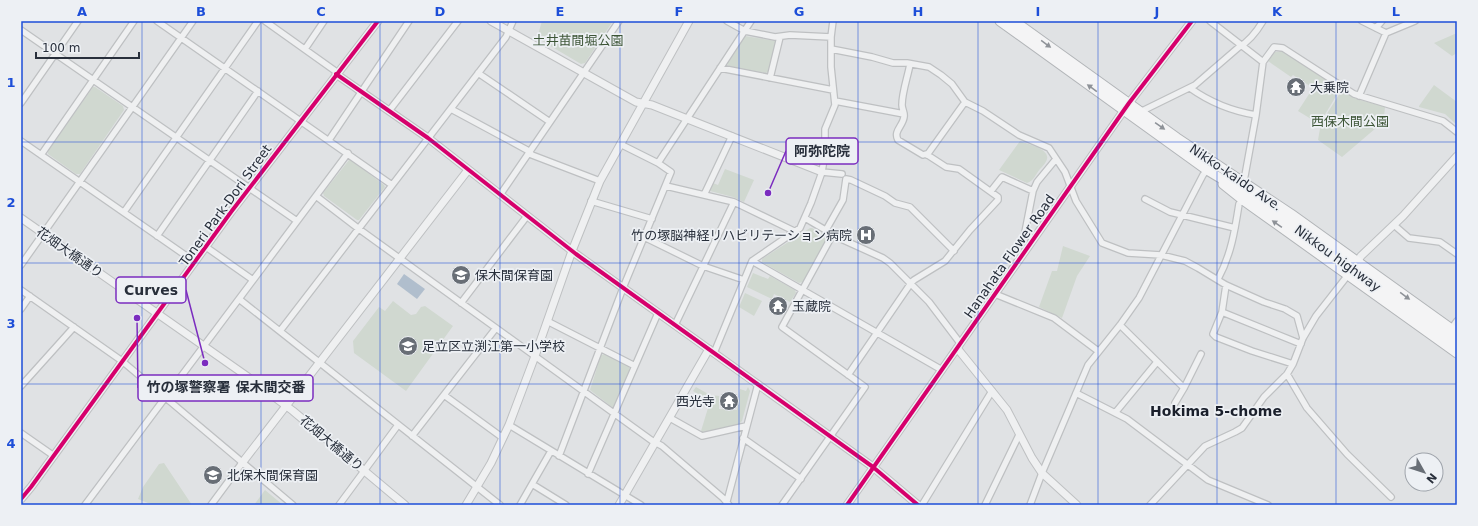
<svg xmlns="http://www.w3.org/2000/svg" width="1478" height="526" font-family="'DejaVu Sans','Noto Sans JP',sans-serif">
	<style>
		.green { fill: #d0d8d0 }
		.water { fill: #b0becd }
		.lines { fill: none; stroke-linecap: round; stroke-linejoin: round }
		.minor-casing { stroke: #bec0c2; stroke-width: 8 }
		.tertiary-casing { stroke: #bec0c2; stroke-width: 9 }
		.trunk-casing { stroke: #b2b5b8; stroke-width: 11 }
		.minor { stroke: #eff0f1; stroke-width: 5.5 }
		.tertiary { stroke: #eff0f1; stroke-width: 7 }
		.trunk { stroke: #f4f4f5; stroke-width: 9 }
		.cycleway-casing { stroke: #edf0f4; stroke-width: 6 }
		.cycleway { stroke: #d6006c; stroke-width: 4 }
		.oneway { fill: #8e9298 }
		.grid { fill: none; stroke: #1d4ed8; stroke-width: 1; stroke-opacity: 0.55 }
		.labels { text-anchor: middle; stroke-width: 3.5; stroke-linejoin: round; paint-order: stroke }
		.park-label { font-size: 13px; fill: #3d5537; stroke: #edf0f4 }
		.poi-label { font-size: 13px; fill: #282f3b; stroke: #edf0f4; text-anchor: start }
		.street-label { font-size: 13px; fill: #282f3b; stroke: #edf0f4 }
		.neighbourhood-label { font-size: 14px; font-weight: bold; fill: #1b202c; stroke: #edf0f4 }
		.leader { fill: none; stroke: #7b2cbf; stroke-width: 1.5 }
		.callout-dot { fill: #7b2cbf; stroke: #edf0f4; stroke-width: 1.5 }
		.callout { fill: #edf0f4; stroke: #7b2cbf; stroke-width: 1.5 }
		.callout-label { font-size: 14px; text-anchor: middle; font-weight: bold; fill: #282f3b }
		.neatline { fill: none; stroke: #1d4ed8; stroke-width: 1.5 }
		.grid-label { font-size: 13px; text-anchor: middle; font-weight: bold; fill: #1d4ed8 }
	</style>
	<rect width="100%" height="100%" fill="#e0e2e4"/>
	<path class="green" d="M542 21H613L585 63 581 64 537 38Z
		M1457 33V53L1452 56 1434 43Z
		M745 36 776 41 777 45 768 72 766 73 730 67 727 64Z
		M1283 51 1341 88 1321 121 1316 122 1298 111 1313 88 1293 75 1291 77 1268 61 1275 52Z
		M1434 85 1457 102V125L1445 114 1419 107V106Z
		M93 87H95L123 106 124 110 80 174H76L48 154V151Z
		M1342 90 1357 99 1385 107 1384 117 1376 128 1342 157 1318 140 1321 123Z
		M1020 141C1027 144 1050 149 1047 159 1046 163 1042 167 1040 169 1035 175 1034 181 1027 183L999 170Z
		M349 160H351L384 185 385 187 359 220H357L324 196 323 193Z
		M725 169 754 180 744 202 733 197 710 191 713 183 718 185Z
		M810 228H812L827 236 828 239 803 282 799 283 762 262V259Z
		M1063 246 1090 256 1077 276 1062 318 1039 307 1052 271H1057Z
		M753 273 768 279 770 276 795 290 796 293 790 302 774 294 772 299 747 287Z
		M745 293 762 301 754 316 739 307Z
		M393 301 411 315 416 314 421 307 425 306 453 326 406 391 354 353 353 341 379 307 385 311Z
		M605 354 629 366 630 371 614 407H612L590 390 601 355Z
		M696 387 710 395 719 396V409L737 410 740 389 746 391 748 387 750 391 742 421 739 424 703 433 701 431 708 408 705 398 693 391Z
		M164 463 192 505H153L138 499 143 487 159 464Z
		M265 490 283 505H254Z"/>
	<path class="water" d="M404 274 425 289 417 299 397 284Z"/>
	<g class="lines">
		<defs>
			<path id="minor" d="M157 21 392 185
				M265 21 338 73
				M727 21 745 31 775 37 790 35 831 37
				M1210 21 1263 62
				M1376 28 1382 21
				M21 30 297 221
				M1386 33 1415 21
				M305 49 324 21
				M831 49 872 57 893 63H907L929 67 941 75 952 84 965 102 983 111 1019 135 1049 148 1065 172 1076 201 1102 243 1128 253 1161 255 1185 261 1198 268 1226 285 1264 302 1285 309 1297 316 1303 338
				M720 68 833 90
				M478 73 550 122
				M770 78 780 37
				M1190 88C1211 103 1231 111 1256 115L1263 62 1274 47 1283 48 1354 94 1443 121 1457 132
				M1359 96 1386 33 1362 21
				M835 101 904 114
				M21 103 78 21
				M451 109 527 150 532 155 600 181
				M389 111 458 21
				M1140 112 1195 85 1239 47C1250 41 1257 31 1263 21
				M329 140 409 21
				M21 141 195 262
				M41 155 134 21
				M927 155 965 102
				M658 163 751 21
				M822 172 842 174
				M1244 181 1256 115
				M666 186 734 202 796 232
				M991 191 1002 177 1033 191
				M500 195 619 21
				M704 195 732 136
				M316 196 359 229 615 414 651 440 662 446 723 498 729 505
				M1145 199 1170 212 1235 228
				M591 201 652 219
				M124 212 258 21
				M805 218 839 238 883 258 890 263 929 302 960 343
				M1394 225 1409 238 1440 242 1457 254
				M826 230 843 200 846 179 851 180 885 196 895 203 910 207 954 251
				M157 236 258 91
				M644 237 703 266 744 280
				M1033 239 1025 232 1033 191 1037 182 1056 159
				M206 247 253 280
				M752 261 942 370
				M21 265 193 21
				M1218 279C1231 255 1235 230 1239 204L1243 200
				M1226 285 1222 312 1301 344
				M21 290 122 361 293 505
				M995 294 1054 318 1098 351
				M239 299 500 505
				M461 303 527 216
				M21 309 30 296
				M1222 312 1213 334 1216 337 1252 351 1293 364
				M547 321 635 366
				M675 325 734 202
				M1120 325 1184 388
				M1451 329 1457 321
				M280 331 506 37 513 21
				M714 353 752 261 800 228 811 203 822 172 825 153V129L835 105 831 67V37L833 21
				M1287 374 1307 408 1347 454 1391 497
				M848 375 911 283 914 280 945 261 970 230 998 200V197L959 169 946 167 926 154 923 155 898 140C893 131 903 126 904 117 905 113 902 109 902 105 902 92 908 76 910 64
				M21 386 74 327
				M1076 393 1127 419 1208 480 1268 505
				M444 395 503 438
				M1175 403 1184 388 1201 354
				M1115 413 1157 362
				M670 418 702 436 746 426
				M509 425 641 505
				M21 433 54 456
				M412 436 496 328
				M743 438 801 479
				M551 451 532 484 566 505
				M559 456 623 288 671 172 658 163 620 144
				M588 474 658 313
				M85 505 348 153
				M211 505 242 463
				M339 505 398 425
				M520 505 532 484
				M726 505 758 384
				M782 505 865 387 782 327 833 234
				M922 505 992 391
				M985 505 1019 435
				M1030 505 1042 473 1088 365 1120 325 1139 298 1203 175 1207 170
				M1150 505 1205 446 1235 432 1242 428 1264 397 1287 374 1293 364 1303 338 1316 316 1348 275"/>
			<path id="tertiary" d="M491 21 636 102 652 105 822 172
				M336 74 428 138 576 254 873 467 918 505
				M21 218 248 377 293 411 405 505
				M1357 262 1361 256 1403 216 1457 156
				M957 348 1007 410 1032 458 1042 473 1077 505
				M242 463 468 170
				M21 499 31 487 231 212 378 21
				M466 505 491 463 509 425 535 356 572 251 600 181 689 21
				M619 505 709 349
				M847 505 1129 103 1192 21"/>
			<path id="trunk" d="M1000 21 1207 170 1259 201 1283 218 1457 344
				M1014 21 1177 138 1291 214 1457 333
				M1223 184 1243 200 1457 353"/>
		</defs>
		<use href="#minor" class="minor-casing"/>
		<use href="#tertiary" class="tertiary-casing"/>
		<use href="#trunk" class="trunk-casing"/>
		<use href="#minor" class="minor"/>
		<use href="#tertiary" class="tertiary"/>
		<use href="#trunk" class="trunk"/>
		<defs>
			<path id="cycleway" d="M336 74 428 138 576 254 873 467 918 505
				M21 499 31 487 231 212 378 21
				M847 505 1129 103 1192 21"/>
		</defs>
		<use href="#cycleway" class="cycleway-casing"/>
		<use href="#cycleway" class="cycleway"/>
	</g>
	<defs><path id="oneway-solid" d="M-6-.8H1V-3.2L6.5 0L1 3.2V.8H-6Z"/></defs>
	<g class="oneway">
		<use href="#oneway-solid" transform="translate(1046 44) rotate(36)"/>
		<use href="#oneway-solid" transform="translate(1092 88) rotate(-144)"/>
		<use href="#oneway-solid" transform="translate(1160 126) rotate(35)"/>
		<use href="#oneway-solid" transform="translate(1277 224) rotate(-145)"/>
		<use href="#oneway-solid" transform="translate(1405 296) rotate(36)"/>
	</g>
	<path class="grid" d="M142 21V505M261 21V505M380 21V505M500 21V505M620 21V505M739 21V505M858 21V505M978 21V505M1098 21V505M1217 21V505M1336 21V505M21 142H1457M21 263H1457M21 384H1457"/>
	<defs>
		<symbol id="temple-disc" viewBox="-11 -11 22 22"><circle r="9.5" fill="#686e76" stroke="#edf0f4"/><path d="M0-6L5-2H3V0L6.5 2.5H4V6H1.5V3h-3V6H-4V2.5H-6.5L-3 0V-2H-5Z" fill="#fff"/></symbol>
		<symbol id="hospital-disc" viewBox="-11 -11 22 22"><circle r="9.5" fill="#686e76" stroke="#edf0f4"/><path d="M-5-5h3v3.5h4V-5h3V5h-3V1.5h-4V5h-3Z" fill="#fff"/></symbol>
		<symbol id="school-disc" viewBox="-11 -11 22 22"><circle r="9.5" fill="#686e76" stroke="#edf0f4"/><path d="M0-5L7-2L0 1L-7-2ZM-4 1L0 2.5L4 1V4Q0 6-4 4Z" fill="#fff"/></symbol>
	</defs>
	<g fill-rule="evenodd">
		<use href="#temple-disc" x="1285" y="76" width="22" height="22"/>
		<use href="#hospital-disc" x="855" y="224" width="22" height="22"/>
		<use href="#school-disc" x="450" y="264" width="22" height="22"/>
		<use href="#temple-disc" x="767" y="295" width="22" height="22"/>
		<use href="#school-disc" x="397" y="335" width="22" height="22"/>
		<use href="#temple-disc" x="718" y="390" width="22" height="22"/>
		<use href="#school-disc" x="202" y="464" width="22" height="22"/>
	</g>
	<g class="labels">
		<g class="park-label">
			<text x="578" y="45">土井苗間堀公園</text>
			<text x="1350" y="126">西保木間公園</text>
		</g>
		<g class="poi-label">
			<text x="1310" y="92">大乗院</text>
			<text x="852" y="240" text-anchor="end">竹の塚脳神経リハビリテーション病院</text>
			<text x="475" y="280">保木間保育園</text>
			<text x="792" y="311">玉蔵院</text>
			<text x="422" y="351">足立区立渕江第一小学校</text>
			<text x="715" y="406" text-anchor="end">西光寺</text>
			<text x="227" y="480">北保木間保育園</text>
		</g>
		<g class="street-label">
			<text transform="translate(1236 177) rotate(34)" y="5">Nikko-kaido Ave.</text>
			<text transform="translate(225 205) rotate(-54)" y="5">Toneri Park-Dori Street</text>
			<text transform="translate(70 252) rotate(35)" y="5">花畑大橋通り</text>
			<text transform="translate(1009 256) rotate(-55)" y="5">Hanahata Flower Road</text>
			<text transform="translate(1338 258) rotate(36)" y="5">Nikkou highway</text>
			<text transform="translate(332 443) rotate(40)" y="5">花畑大橋通り</text>
		</g>
		<g class="neighbourhood-label">
			<text x="1216" y="416">Hokima 5-chome</text>
		</g>
	</g>
	<path class="leader" d="M768 193L786 151M205 363L186 290M137 318L138 388"/>
	<g class="callout-dot">
		<circle cx="768" cy="193" r="4"/>
		<circle cx="205" cy="363" r="4"/>
		<circle cx="137" cy="318" r="4"/>
	</g>
	<g class="callout">
		<rect x="786" y="138" width="72" height="26" rx="4"/>
		<rect x="116" y="277" width="70" height="26" rx="4"/>
		<rect x="138" y="375" width="175" height="26" rx="4"/>
	</g>
	<g class="callout-label">
		<text x="822" y="156">阿弥陀院</text>
		<text x="151" y="295">Curves</text>
		<text x="226" y="392">竹の塚警察署 保木間交番</text>
	</g>
	<rect width="1478" height="526" fill="none" stroke="#edf0f4" stroke-width="44"/>
	<g transform="translate(1424 472) rotate(129)"><circle r="19" fill="#edf0f4" stroke="#9ea3aa"/>
	<path d="M0-3L7 15L0 10L-7 15Z" fill="#686e76"/>
	<text y="-6" font-size="11" font-weight="bold" text-anchor="middle" fill="#282f3b">N</text>
	</g>
	<path d="M36 52v6h103v-6" fill="none" stroke="#282f3b" stroke-width="2"/>
	<text x="42" y="52" font-size="12" fill="#282f3b" stroke="#edf0f4" stroke-width="3" paint-order="stroke">100 m</text>
	<rect x="22" y="22" width="1434" height="482" class="neatline"/>
	<g class="grid-label">
		<text x="82" y="16">A</text>
		<text x="201" y="16">B</text>
		<text x="321" y="16">C</text>
		<text x="440" y="16">D</text>
		<text x="560" y="16">E</text>
		<text x="679" y="16">F</text>
		<text x="799" y="16">G</text>
		<text x="918" y="16">H</text>
		<text x="1038" y="16">I</text>
		<text x="1157" y="16">J</text>
		<text x="1277" y="16">K</text>
		<text x="1396" y="16">L</text>
		<text x="11" y="87">1</text>
		<text x="11" y="207">2</text>
		<text x="11" y="328">3</text>
		<text x="11" y="448">4</text>
	</g>
</svg>
